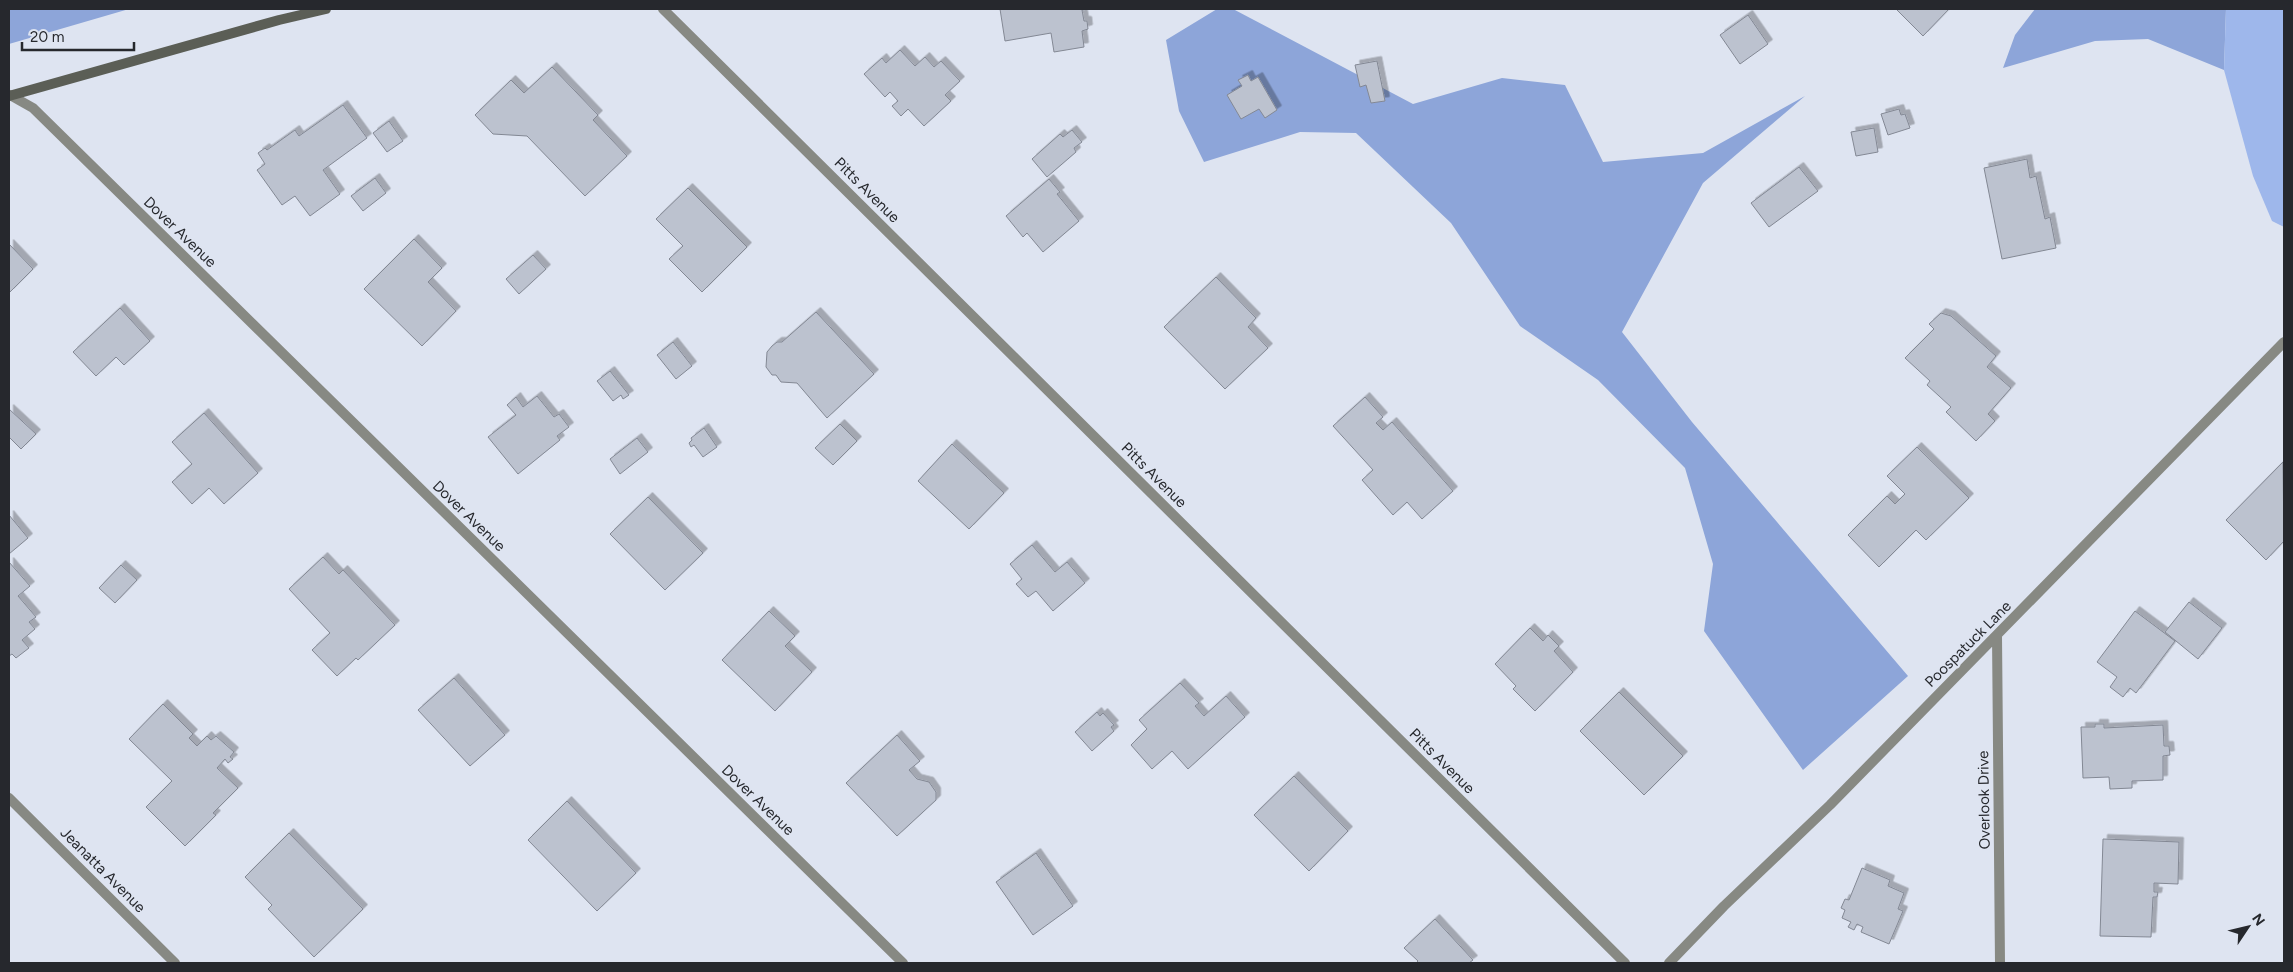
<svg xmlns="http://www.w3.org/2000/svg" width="2293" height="972" font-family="Figtree,sans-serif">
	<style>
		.forest { fill: #8da5d9 }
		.water { fill: #9eb7eb }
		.building { fill: #bcc2cf; stroke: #838894; filter: url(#shadow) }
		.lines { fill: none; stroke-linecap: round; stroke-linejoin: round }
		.minor { stroke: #878983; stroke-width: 10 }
		.secondary { stroke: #5b5e56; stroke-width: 10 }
		.labels { text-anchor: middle; stroke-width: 4.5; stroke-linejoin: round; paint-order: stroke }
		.street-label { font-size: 15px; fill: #26282d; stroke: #dee4f1 }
	</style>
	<defs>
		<filter id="shadow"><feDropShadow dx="4.5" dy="-4.5" stdDeviation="0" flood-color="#0004"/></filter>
	</defs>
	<rect width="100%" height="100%" fill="#dee4f1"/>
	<path class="forest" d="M9 9H129L9 44Z
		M1217 9H1233L1413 104 1502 78 1565 85 1603 162 1703 153 1805 96 1703 183 1622 332 1692 422 1908 676 1803 770 1704 631 1713 564 1685 468 1598 380 1520 326 1451 223 1356 133 1300 132 1204 162 1179 111 1166 40Z
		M2035 9H2226L2224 70 2148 39 2095 41 2003 68 2015 35Z"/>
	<path class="water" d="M2226 9H2284V227L2272 221 2253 176 2224 70Z"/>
	<path class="building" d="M1000 9H1088L1082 10 1084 21H1087L1088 29 1082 31 1084 47 1054 52 1051 33 1005 41Z
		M1896 9H1949L1923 36Z
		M1748 15 1768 44 1740 64 1720 35Z
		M900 50 915 66 925 57 934 67 941 61 960 81 945 95 951 101 924 126 908 109 901 116 892 106 898 101 890 92 885 97 864 74 882 58 886 63Z
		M1377 61 1385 101 1371 103 1366 85 1360 87 1355 65Z
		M552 67 598 115 593 120 627 156 585 196 527 136 493 134 475 115 511 80 524 93Z
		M1248 75 1251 81 1258 77 1277 110 1265 118 1259 109 1241 119 1227 95 1242 86 1238 80Z
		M343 105 367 138 323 170 340 194 310 216 295 196 282 205 257 170 265 164 258 153 265 148 267 150 295 130 299 136Z
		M1899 109 1901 115 1905 114 1910 128 1888 135 1881 114Z
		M389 121 403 141 387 152 373 133Z
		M1874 128 1878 152 1856 156 1851 132Z
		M1072 130 1082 142 1074 148 1076 152 1047 177 1032 159 1060 134 1063 137Z
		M2027 159 2030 178 2036 176 2045 219 2050 217 2056 248 2002 259 1984 168Z
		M1799 167 1818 191 1769 227 1751 203Z
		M375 178 386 193 363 211 351 196Z
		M1049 179 1060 192 1057 194 1079 221 1043 252 1027 233 1023 237 1006 216Z
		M688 188 747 247 702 292 669 259 683 246 656 219Z
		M414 239 442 268 428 282 456 311 422 346 364 289Z
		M9 244 33 269 9 293Z
		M533 255 546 269 519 294 506 279Z
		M1216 277 1256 318 1248 327 1268 348 1225 389 1164 327Z
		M120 308 150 341 124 365 116 357 96 376 73 352Z
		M816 312 874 374 827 418 797 383 781 382 776 375H772L766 367 767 352 772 346 777 342H782Z
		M1941 313 1951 316 1996 356 1987 367 2011 388 1988 414 1995 421 1976 441 1946 412 1951 407 1927 385 1930 381 1905 358 1934 329 1929 324Z
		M673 342 692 366 676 379 657 355Z
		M610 371 629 395 623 399 621 395 613 401 597 381Z
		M537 396 554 417 559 414 569 427 557 436 560 440 518 474 488 437 516 415 507 405 516 397 523 407Z
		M1365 397 1383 417 1376 423 1383 430 1392 422 1453 491 1422 519 1407 502 1393 515 1362 480 1373 470 1333 426Z
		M9 409 36 434 21 449 9 437Z
		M204 413 258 473 224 504 209 488 192 504 172 482 192 464 172 442Z
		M840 424 857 441 833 465 815 448Z
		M704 428 717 447 703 457 694 445 691 447 689 443 692 440 691 438Z
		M637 438 648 452 620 474 610 459Z
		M952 444 1004 493 969 529 918 481Z
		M1917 447 1969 498 1926 540 1916 530 1879 567 1848 535 1887 496 1895 504 1905 494 1887 476Z
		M2283 462 2284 541 2266 560 2226 520Z
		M648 497 703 553 665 590 610 534Z
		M9 515 28 538 9 554Z
		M1032 545 1055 572 1067 562 1085 583 1053 611 1036 591 1028 597 1016 584 1022 579 1010 564Z
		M323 557 339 574 343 570 395 625 358 660 356 658 337 676 312 650 330 633 289 589Z
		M9 562 30 586 18 596 36 617 29 622 35 629 22 640 29 648 16 658 12 654 9 656Z
		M121 565 137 580 115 603 99 588Z
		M2189 602 2222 628 2198 659 2165 632Z
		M769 611 795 636 785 646 812 672 775 711 722 660Z
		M2135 611 2175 641 2136 693 2130 688 2123 697 2110 687 2117 677 2097 662Z
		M1530 628 1543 641 1548 635 1559 646 1554 651 1573 672 1535 711 1513 689 1516 686 1495 664Z
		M454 678 505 735 470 766 418 710Z
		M1180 683 1199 703 1195 706 1204 716 1226 696 1245 717 1188 769 1172 751 1152 769 1131 745 1147 729 1139 720Z
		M1619 692 1683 756 1644 795 1580 731Z
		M163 704 193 734 189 738 197 746 207 736 211 740 216 736 234 752 230 757 233 759 228 763 225 759 217 768 238 788 213 813 216 815 185 846 146 807 172 781 129 739Z
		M1097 712 1100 716 1103 713 1114 725 1111 727 1114 731 1092 751 1075 732Z
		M2095 724H2104V728L2163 725 2164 746H2169L2170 755 2163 756V780L2132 781V788L2110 789 2109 777 2083 778 2081 727H2095Z
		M897 735 920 761 909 770 917 779 929 782 936 792V800L897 836 846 783Z
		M1294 776 1348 831 1309 871 1254 815Z
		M567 801 636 873 597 911 528 840Z
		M289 833 363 909 314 957 268 909 272 905 245 877Z
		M2103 839 2179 842 2178 884 2154 883V892H2158L2157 897H2153L2151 937 2100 936Z
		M1036 853 1073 906 1033 935 996 882Z
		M1862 868 1890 880 1888 886 1904 893 1898 909 1903 911 1889 944 1861 932 1863 927 1857 924 1854 930 1848 927 1851 922 1842 918 1845 910 1841 908 1845 899 1849 900Z
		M1435 919 1473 960 1469 963H1416L1418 961 1404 948Z"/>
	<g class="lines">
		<path class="minor" d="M663 9 1625 963
			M10 95 33 108 903 963
			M1997 636 2000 963
			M9 798 175 963
			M1669 963 1724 906 1830 805 2284 342"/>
		<path class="secondary" d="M9 96 279 20 326 9"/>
	</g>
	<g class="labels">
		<g class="street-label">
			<text transform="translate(867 190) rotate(45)" y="5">Pitts Avenue</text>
			<text transform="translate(180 232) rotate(44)" y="5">Dover Avenue</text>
			<text transform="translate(1154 475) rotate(45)" y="5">Pitts Avenue</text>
			<text transform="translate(469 516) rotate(44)" y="5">Dover Avenue</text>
			<text transform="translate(1968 644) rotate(-45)" y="5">Poospatuck Lane</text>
			<text transform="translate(1442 761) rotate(45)" y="5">Pitts Avenue</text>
			<text transform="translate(758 800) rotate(44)" y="5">Dover Avenue</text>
			<text transform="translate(1984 800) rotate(-91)" y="5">Overlook Drive</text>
			<text transform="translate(103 870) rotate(45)" y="5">Jeanatta Avenue</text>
		</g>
	</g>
	<rect width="2293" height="972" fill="none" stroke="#26282d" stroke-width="20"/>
	<g transform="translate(2248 927) rotate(55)" stroke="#dee4f1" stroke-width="4" paint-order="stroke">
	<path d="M0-4L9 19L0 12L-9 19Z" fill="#26282d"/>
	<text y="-8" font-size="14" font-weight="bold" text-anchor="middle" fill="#26282d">N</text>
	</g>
	<path d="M22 42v8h112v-8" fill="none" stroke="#26282d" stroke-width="2.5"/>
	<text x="30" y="42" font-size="15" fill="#26282d" stroke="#dee4f1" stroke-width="4" paint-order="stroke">20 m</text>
</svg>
